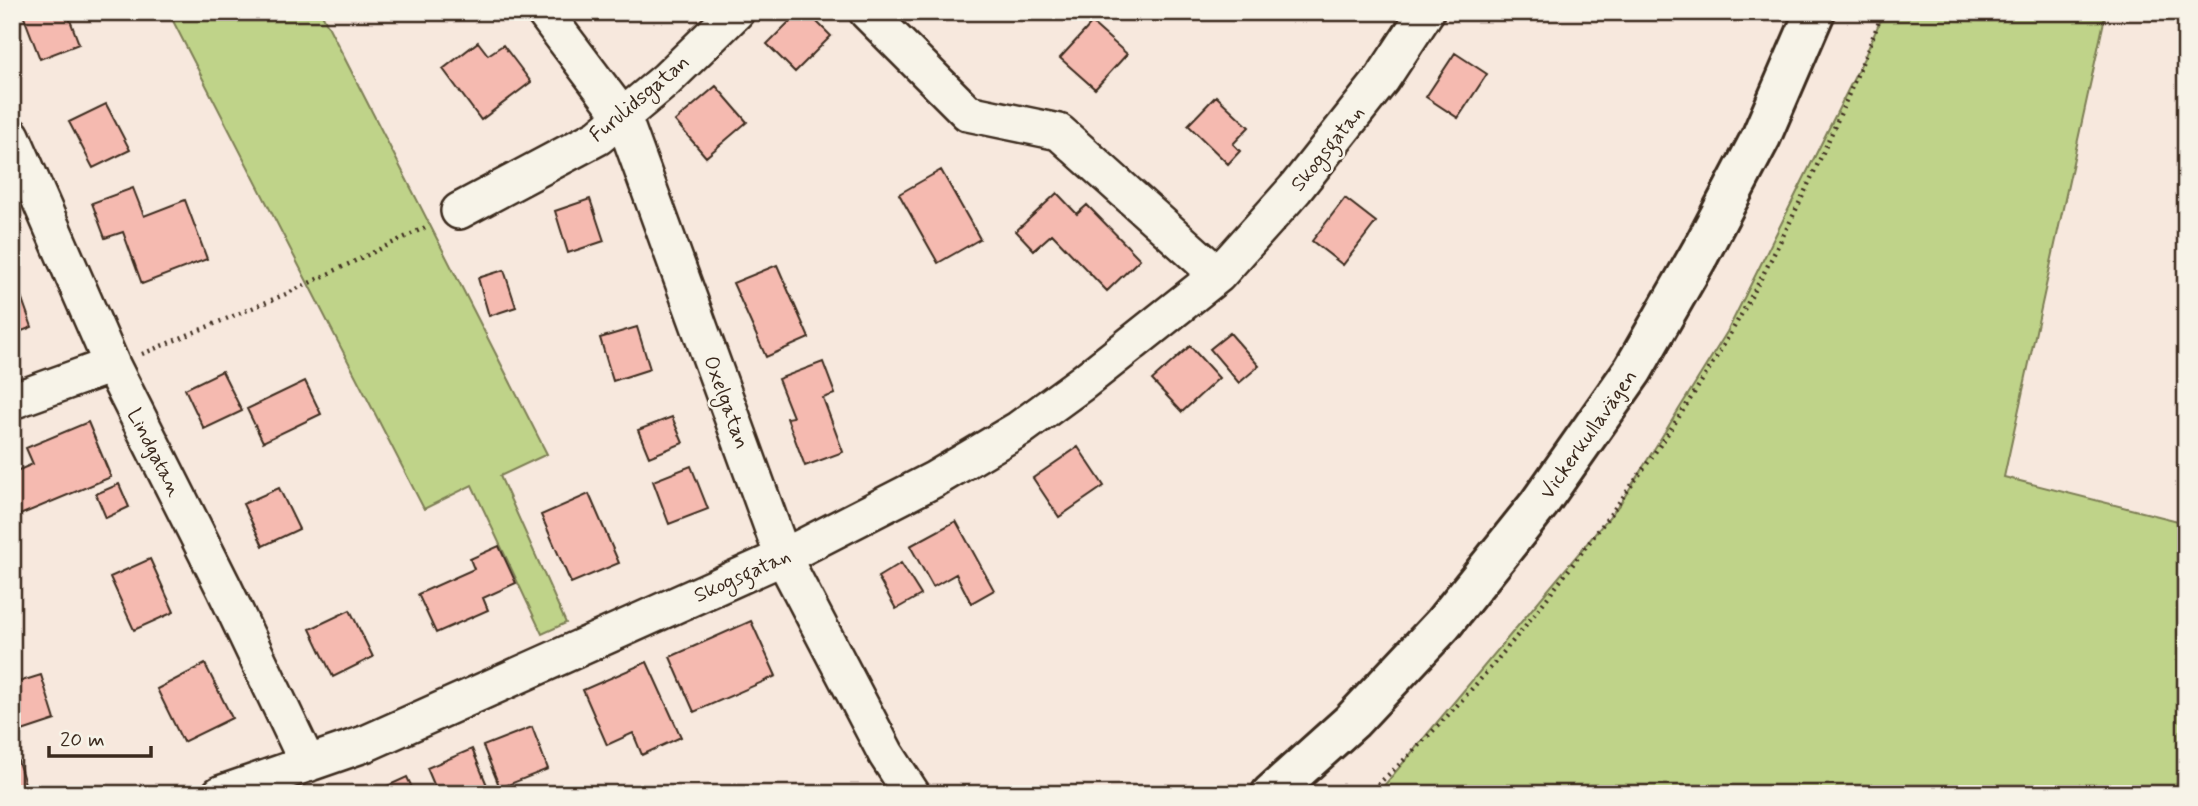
<svg xmlns="http://www.w3.org/2000/svg" width="2198" height="806" font-family="Mynerve,sans-serif">
	<style>
		.green { fill: #bfd389; stroke: #7d7e54; stroke-width: 2 }
		.building { fill: #f5bab0; stroke: #3b2a1e; stroke-width: 2 }
		.lines { fill: none; stroke-linecap: round; stroke-linejoin: round }
		.minor-casing { stroke: #3b2a1e; stroke-width: 40 }
		.major-casing { stroke: #3b2a1e; stroke-width: 44 }
		.path { stroke: #3b2a1e; stroke-width: 4.5; stroke-dasharray: 2 5; stroke-linecap: butt }
		.minor { stroke: #f7f3e8; stroke-width: 35 }
		.major { stroke: #f7f3e8; stroke-width: 38 }
		.labels { text-anchor: middle; stroke-width: 5; stroke-linejoin: round; paint-order: stroke }
		.street-label { font-size: 21px; fill: #3b2a1e; stroke: #f7f3e8 }
	</style>
	<rect width="100%" height="100%" fill="#f7e8dd"/>
	<filter id="ink" filterUnits="userSpaceOnUse"><feTurbulence type="fractalNoise" baseFrequency=".0143" numOctaves="2"/><feDisplacementMap in="SourceGraphic" scale="14" xChannelSelector="R" yChannelSelector="G"/><feConvolveMatrix kernelMatrix="1 2 1 2 8 2 1 2 1" color-interpolation-filters="sRGB"/></filter>
	<g filter="url(#ink)">
		<path class="green" d="M174 12H321L547 454 500 476 566 623 542 634 472 485 424 509 171 17Z
			M1884 12H2106L2004 477 2186 523V794H1377L1620 504 1727 332 1864 58Z"/>
		<path class="building" d="M22 12H67L79 44 40 59Z
			M799 12H807L831 36 795 72 767 44Z
			M1092 23 1127 54 1095 89 1060 58Z
			M478 42 488 55 503 45 531 82 481 120 443 69Z
			M1455 53 1487 74 1458 118 1426 97Z
			M716 86 747 122 706 157 675 121Z
			M1216 96 1249 127 1233 144 1240 151 1228 164 1188 125Z
			M106 104 130 150 93 168 69 122Z
			M941 170 980 239 938 263 899 194Z
			M133 188 144 216 185 200 207 259 142 284 123 232 105 238 92 203Z
			M1057 193 1077 214 1087 205 1140 259 1107 291 1052 234 1034 250 1016 231Z
			M1345 198 1376 222 1343 265 1312 241Z
			M590 199 604 241 568 253 555 211Z
			M777 265 809 338 766 357 733 283Z
			M504 270 516 307 489 316 478 278Z
			M16 282 32 327 12 335V283Z
			M637 327 650 369 613 381 600 338Z
			M1230 333 1259 366 1239 383 1210 349Z
			M1190 346 1219 378 1182 412 1152 380Z
			M823 362 835 394 823 398 843 452 805 466 787 418 793 417 778 379Z
			M222 371 242 411 204 429 185 389Z
			M305 381 321 414 263 442 247 409Z
			M672 417 683 443 649 457 638 430Z
			M88 422 111 477 15 517 12 510V473L33 464 26 448Z
			M1078 447 1104 486 1059 517 1033 478Z
			M691 466 708 509 669 524 653 481Z
			M119 484 129 507 106 518 96 494Z
			M279 488 299 529 263 546 243 504Z
			M589 494 619 563 571 583 541 515Z
			M956 521 994 590 971 603 956 574 933 587 910 546Z
			M499 546 516 583 483 598 488 610 436 633 418 594 474 569 470 559Z
			M150 559 174 612 134 630 110 577Z
			M901 563 921 595 896 609 878 577Z
			M350 610 373 657 333 677 310 629Z
			M751 621 776 676 694 712 670 657Z
			M647 662 681 737 642 755 633 733 607 745 583 690Z
			M205 664 232 718 183 742 157 689Z
			M41 675 55 720 19 732 12 712V684Z
			M532 727 548 769 500 788 483 746Z
			M12 742 27 790 14 794H12Z
			M472 749 489 790 479 794H438L427 768Z
			M407 777 415 794H370Z"/>
		<g class="lines">
			<defs>
				<path id="minor" d="M544 12 623 117 783 557 886 754 912 794
					M867 12 968 113 1059 132 1218 275
					M12 136 112 365 224 588 308 764
					M459 211 598 137 666 80 736 12
					M12 401 112 365
					M220 794 367 743 783 557 935 479 1019 429 1082 383 1218 275 1295 189 1382 79 1426 12"/>
				<path id="major" d="M1271 794 1352 721 1443 624 1539 504 1633 370 1700 253 1761 137 1815 12"/>
			</defs>
			<use href="#minor" class="minor-casing"/>
			<use href="#major" class="major-casing"/>
			<path class="path" d="M142 354 286 294 428 226
				M1367 794C1449 722 1520 636 1585 548 1621 500 1657 452 1689 401 1768 279 1829 146 1883 12"/>
			<use href="#minor" class="minor"/>
			<use href="#major" class="major"/>
		</g>
	</g>
	<g class="labels">
		<g class="street-label">
			<text transform="translate(639 98) rotate(-40)" y="7">Furulidsgatan</text>
			<text transform="translate(1327 148) rotate(-51)" y="7">Skogsgatan</text>
			<text transform="translate(727 402) rotate(70)" y="7">Oxelgatan</text>
			<text transform="translate(1588 434) rotate(-55)" y="7">Vickerkullavägen</text>
			<text transform="translate(155 452) rotate(63)" y="7">Lindgatan</text>
			<text transform="translate(742 575) rotate(-24)" y="7">Skogsgatan</text>
		</g>
	</g>
	<rect width="2198" height="806" fill="none" stroke="#f7f3e8" stroke-width="42"/>
	<rect x="21" y="21" width="2156" height="764" fill="none" stroke="#3b2a1e" stroke-width="2.5" filter="url(#ink)"/>
	<path d="M49 746v10h102v-10" fill="none" stroke="#3b2a1e" stroke-width="3.5"/>
	<text x="60" y="746" font-size="21" fill="#3b2a1e" stroke="#f7f3e8" stroke-width="5" paint-order="stroke">20 m</text>
</svg>
